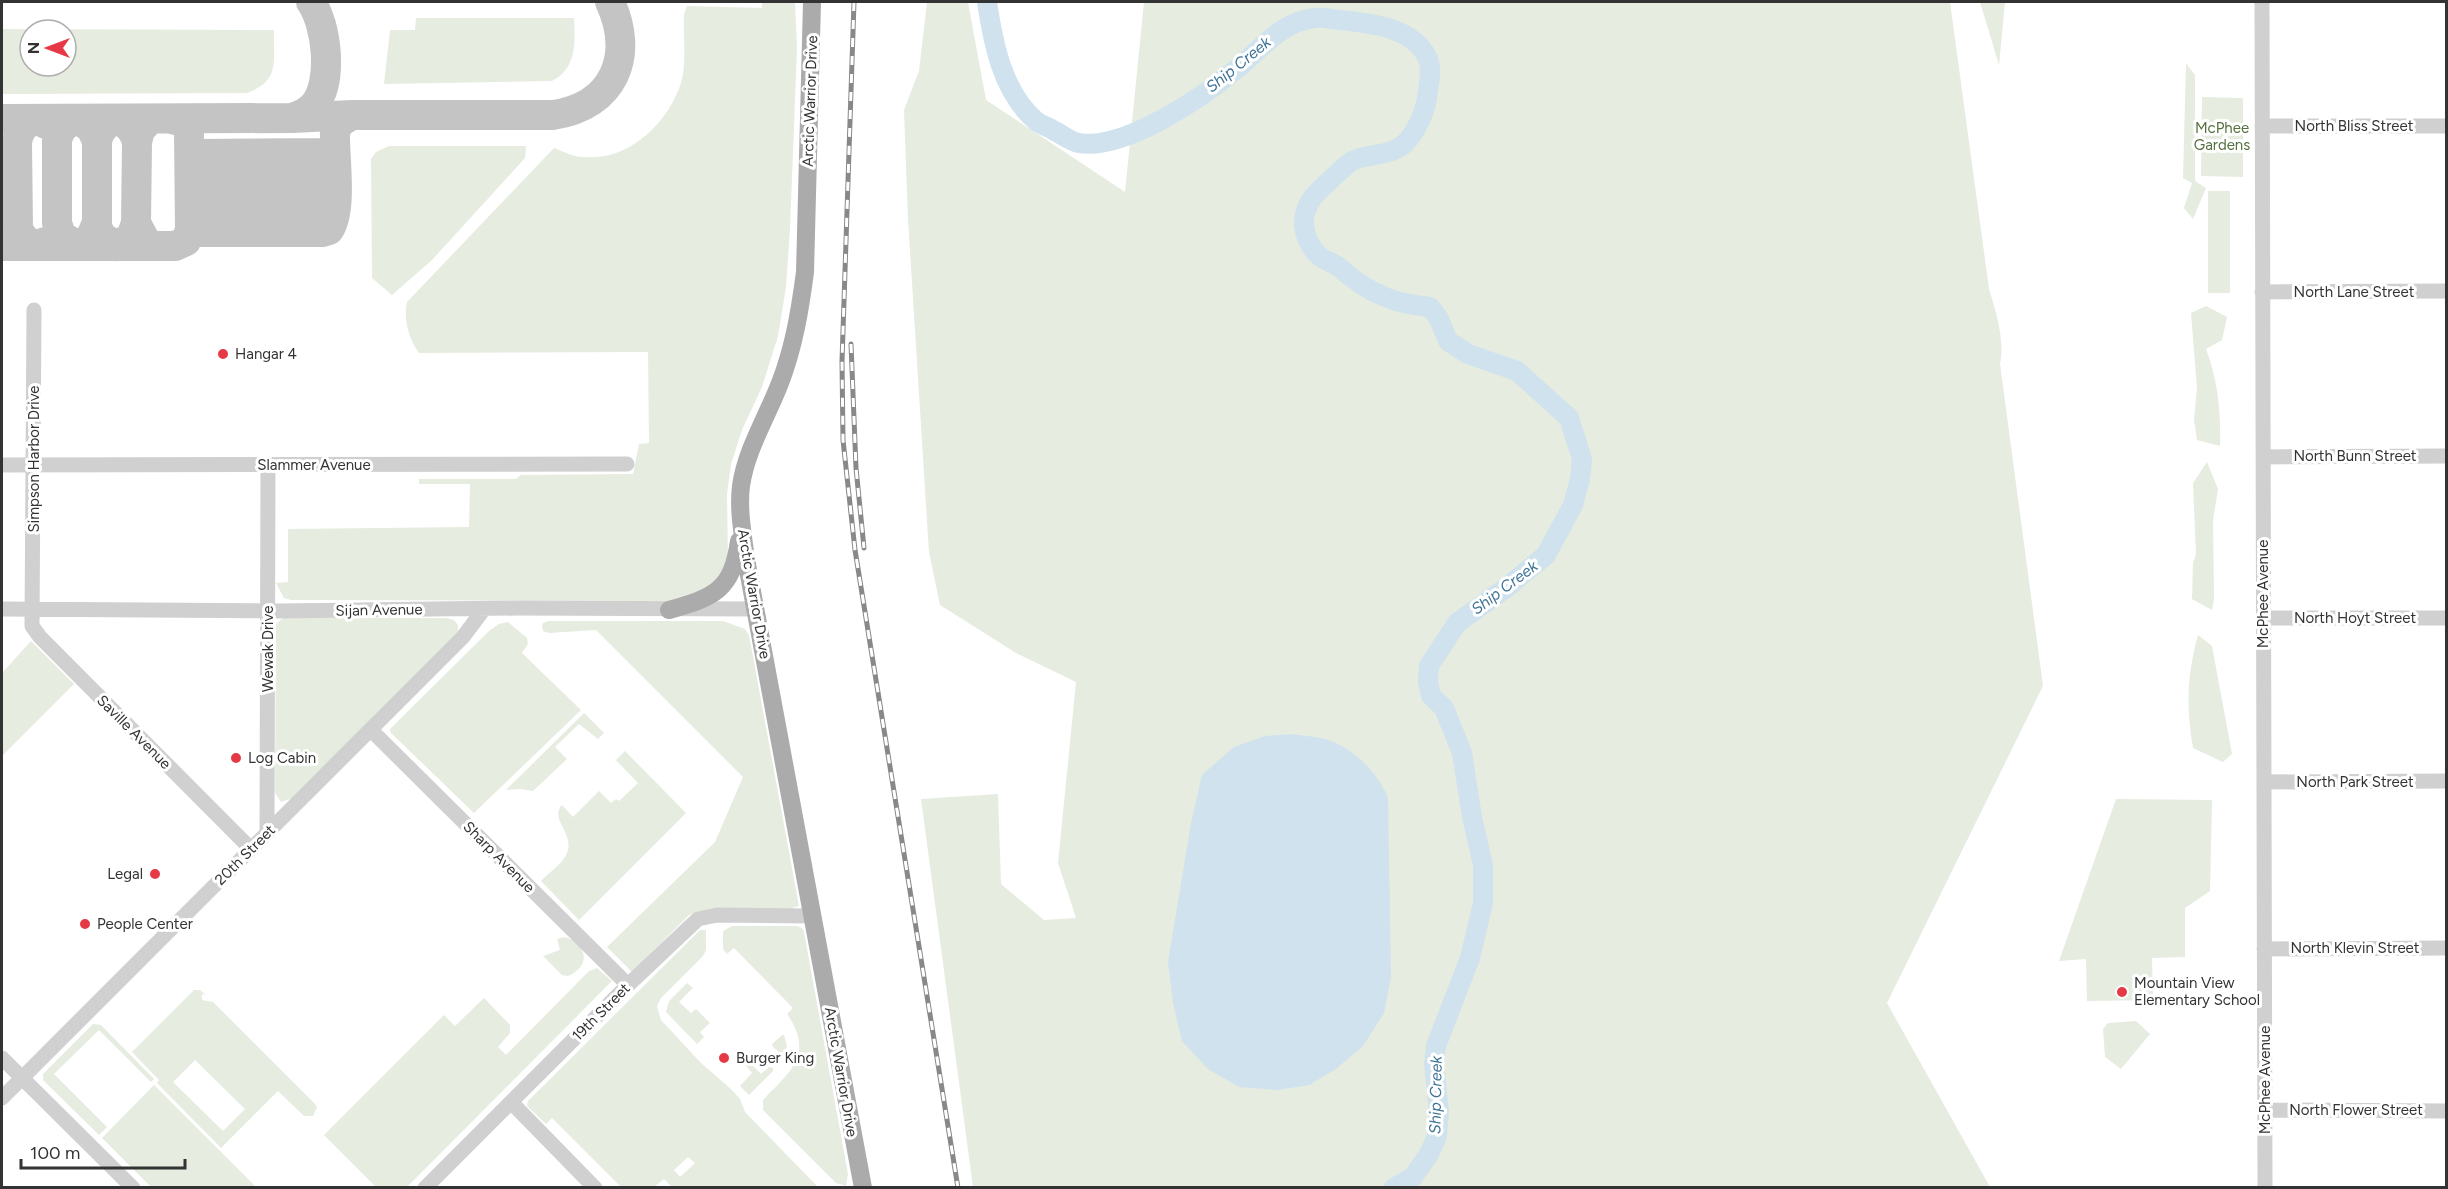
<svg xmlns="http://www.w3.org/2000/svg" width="2448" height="1189" font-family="Figtree,sans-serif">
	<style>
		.green { fill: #e6ecdf; fill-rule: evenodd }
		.water { fill: #cfe2ee }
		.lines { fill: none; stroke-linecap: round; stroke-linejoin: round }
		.river { stroke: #cfe2ee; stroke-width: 20 }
		.taxiway { stroke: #c4c4c4; stroke-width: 30 }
		.minor { stroke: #d0d0d0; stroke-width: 15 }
		.major { stroke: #ababab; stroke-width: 18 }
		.rail-casing { stroke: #888; stroke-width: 5 }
		.rail { stroke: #fff; stroke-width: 3; stroke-dasharray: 9; stroke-linecap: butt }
		.poi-dot { fill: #e63946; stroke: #fff; stroke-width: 2 }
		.labels { text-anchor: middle; stroke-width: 6; stroke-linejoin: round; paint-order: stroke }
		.street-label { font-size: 15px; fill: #333; stroke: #fff }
		.park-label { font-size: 15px; fill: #56703f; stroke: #fff }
		.poi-label { font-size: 15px; fill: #333; stroke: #fff; text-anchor: start }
		.water-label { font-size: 16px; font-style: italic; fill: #3f7597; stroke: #fff }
	</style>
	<rect width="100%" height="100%" fill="#fff"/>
	<path class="green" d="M762 2H795L797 48 790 228 786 287 778 336 762 387 742 430 731 464 727 494 728 561 712 589 684 601 291 600 284 598 276 583 288 582V529L469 527 470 484H419V479H516L521 475 633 474 639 444 649 443 648 352 419 353C409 339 403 319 407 302L554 148C564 152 573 157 585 157 629 161 668 123 681 83 687 63 683 35 684 14L687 6 762 8Z
		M927 2H968L986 100 1125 192 1144 2H1950L1989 289C1996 312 2005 340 2000 364L2043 686 1887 1003 1990 1187H973L921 799 998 794 1001 884 1044 920 1076 918 1058 863 1076 682 1016 653 940 605 929 552 908 219 904 110 919 71Z
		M1980 2H2005L1999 65Z
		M416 18H574C575 43 577 68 552 81L384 84 390 30H415Z
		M2 29 274 30C273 60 281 81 247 93L2 94ZM30 30H66V66H30Z
		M2186 63 2195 75V181L2206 188 2193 219 2184 208 2192 183 2183 178Z
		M2202 97 2243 98V177L2201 176Z
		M389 146H526L525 158 432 260 392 295 372 278 371 159 376 152Z
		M2208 191H2230V293H2208Z
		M2206 306 2227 317 2222 340 2206 349C2218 381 2221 412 2220 446L2197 440 2194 420 2197 388 2191 313Z
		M2207 462 2218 489 2213 520 2214 599 2212 610 2192 599 2193 563 2196 554 2193 483Z
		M283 618H447L454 620 458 625V631L453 639 293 798 281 802 275 793 276 630V624Z
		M549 621H723L745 629 749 635 799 906 789 909 699 911 689 915 632 972 607 947 715 842 743 777 596 630 549 633 543 631 542 626 543 623Z
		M508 622 527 638 528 644 522 653 581 710 474 813 391 733 390 729 489 631 499 624Z
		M2198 635 2212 646 2232 754 2223 762 2193 748C2186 707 2187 675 2198 635Z
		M31 641 74 684 2 756V673Z
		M584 713 604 733 598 739 579 724 555 747 567 759 533 791 520 789 506 790Z
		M625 751 686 813 579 920 541 881C548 873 563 864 567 853 575 833 549 820 562 805L573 817 599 791 611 803 616 799 619 801 638 783 616 760Z
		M2116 799 2212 800 2210 891 2185 908V957L2152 958 2153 1000 2087 1001 2086 959 2059 961Z
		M732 926H797L802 928 804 932 848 1174 846 1186 836 1183 763 1110V1100C790 1072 815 1054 787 1014L793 1008 734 948 727 954 723 949V931Z
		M700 930H706V950L703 956 661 998 657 1006 661 1020 701 1063 732 1090 740 1099 745 1112 818 1187H672L664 1179 654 1187H621L552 1118 546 1124 527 1106 528 1101ZM688 1157 695 1163 680 1177 674 1170Z
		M565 937C588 945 591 966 568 976L562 975 543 956 560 950 557 939Z
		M597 968 612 981 407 1187H376L324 1135 444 1015 455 1026 484 998 510 1025V1033L498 1047 506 1055 589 971Z
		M687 983 693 988 679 1002 691 1013 696 1009 710 1023 700 1032 704 1037 697 1044 666 1012 669 1001Z
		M194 990H200L206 995 202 994V1000L213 1002 315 1104 317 1107 313 1116H304L278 1091 221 1148 157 1083 159 1080 132 1052ZM195 1060 245 1109 223 1131 173 1082Z
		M2136 1021 2150 1034 2121 1069 2105 1057 2103 1029 2108 1023Z
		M93 1024 101 1025 154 1079 151 1082 99 1030 54 1074 107 1127 99 1135 43 1080V1074Z
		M782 1035H784L787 1046 784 1056 773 1047 772 1044Z
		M745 1058 761 1074 769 1067 773 1068V1071L749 1095 740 1086 752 1073 742 1061Z
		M154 1085 256 1187H151L102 1138Z"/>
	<path class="water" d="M1292 734C1303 736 1315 736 1325 739 1351 746 1379 773 1388 798L1391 977 1384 1013 1363 1046 1336 1069 1309 1085 1277 1090 1239 1087 1208 1069 1182 1041 1173 1003 1168 962 1191 823 1202 775 1234 747 1265 736Z"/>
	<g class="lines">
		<path class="river" d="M987 2C993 42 1002 92 1036 121 1041 125 1048 127 1053 130 1061 134 1071 142 1079 143 1124 151 1205 96 1239 67 1263 47 1281 22 1315 18 1322 17 1331 19 1339 20 1370 23 1414 27 1428 59 1433 71 1428 86 1427 98 1425 112 1415 135 1403 145 1387 157 1367 153 1352 161 1347 164 1317 192 1313 197 1299 216 1302 238 1318 255 1323 260 1332 262 1339 267 1351 278 1368 290 1383 296 1398 303 1414 305 1430 307L1439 319 1448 341 1468 354 1517 371 1569 418 1582 459 1580 479 1573 505 1546 555 1506 588 1457 623 1429 666 1428 682 1431 696 1444 708 1462 753 1472 817 1483 865V903L1470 958 1436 1046 1434 1065 1439 1112 1437 1136 1429 1154 1413 1177 1394 1188"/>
		<path class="taxiway" d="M292 118 352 115H553C614 106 635 56 610 2
			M2 119 292 118C301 115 309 112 315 104 333 81 327 25 311 2
			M145 125 140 130 137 142 136 223 145 240
			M190 148 197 154 323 153 330 152 335 148
			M190 174 197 179 319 178 329 173 335 160
			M190 203 200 206 321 205 329 201 335 185
			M97 222 91 237 77 246 61 235 57 223V141C59 129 66 123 77 119L91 128 97 141
			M136 223 131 237 116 246 101 236 97 226V141C99 130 106 123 116 119 128 124 133 129 137 142
			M190 226 198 232H322L329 230C343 210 334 156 335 131L340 122 352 115
			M45 242C33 248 24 241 18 229L17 142C19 130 25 123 36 119L46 124
			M2 246H175L186 241 190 230 189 132 184 122 171 119"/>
		<path class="minor" d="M2262 2 2265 1188
			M2262 126H2446
			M2262 292 2446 291
			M34 310 32 626 40 637 251 849
			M2263 457 2446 456
			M2 465 627 464
			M2 609 279 611 518 608 755 609
			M2263 618H2446
			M371 730 628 985
			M2264 782 2446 781
			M267 832 268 465
			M2264 949 2446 948
			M2 1058 133 1188
			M2 1098 463 637 484 609
			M511 1102 595 1188
			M2265 1110 2446 1111
			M425 1188 628 985 698 919 717 915 813 916"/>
		<path class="major" d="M812 2 805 272C800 310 794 347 780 383 767 417 746 450 741 486 738 510 743 535 746 559L863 1188
			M669 610C714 597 732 591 739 541"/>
		<defs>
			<path id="rail" d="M854 2 842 361 843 440 855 550 958 1188
				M851 344 856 468 864 548"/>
		</defs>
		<use href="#rail" class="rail-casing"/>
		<use href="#rail" class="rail"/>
	</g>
	<g class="poi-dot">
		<circle cx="223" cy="354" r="6"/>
		<circle cx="236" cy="758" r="6"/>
		<circle cx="155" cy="874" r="6"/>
		<circle cx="85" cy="924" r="6"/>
		<circle cx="2122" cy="992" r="6"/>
		<circle cx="724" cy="1058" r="6"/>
	</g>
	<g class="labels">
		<g class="street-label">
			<text transform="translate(810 101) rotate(-88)" y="5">Arctic Warrior Drive</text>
			<text x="2354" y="131">North Bliss Street</text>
			<text x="2354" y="297">North Lane Street</text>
			<text x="2355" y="461">North Bunn Street</text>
			<text transform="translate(34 459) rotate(-90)" y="5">Simpson Harbor Drive</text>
			<text x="314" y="470">Slammer Avenue</text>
			<text transform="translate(754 594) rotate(80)" y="5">Arctic Warrior Drive</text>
			<text transform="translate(2263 594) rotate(-90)" y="5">McPhee Avenue</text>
			<text transform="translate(379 610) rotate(-1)" y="5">Sijan Avenue</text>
			<text x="2355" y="623">North Hoyt Street</text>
			<text transform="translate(268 649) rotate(-90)" y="5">Wewak Drive</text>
			<text transform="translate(134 732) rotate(45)" y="5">Saville Avenue</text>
			<text x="2355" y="787">North Park Street</text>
			<text transform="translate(245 855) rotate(-45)" y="5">20th Street</text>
			<text transform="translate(499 857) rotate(45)" y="5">Sharp Avenue</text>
			<text x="2355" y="953">North Klevin Street</text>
			<text transform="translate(601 1012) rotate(-45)" y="5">19th Street</text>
			<text transform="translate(841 1072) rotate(80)" y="5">Arctic Warrior Drive</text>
			<text transform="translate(2265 1080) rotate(-90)" y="5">McPhee Avenue</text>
			<text x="2356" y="1115">North Flower Street</text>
		</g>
		<g class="park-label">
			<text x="2222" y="133">McPhee<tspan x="2222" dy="17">Gardens</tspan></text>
		</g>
		<g class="poi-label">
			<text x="235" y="359">Hangar 4</text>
			<text x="248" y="763">Log Cabin</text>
			<text x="143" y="879" text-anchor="end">Legal</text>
			<text x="97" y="929">People Center</text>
			<text x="2134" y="988">Mountain View<tspan x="2134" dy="17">Elementary School</tspan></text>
			<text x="736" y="1063">Burger King</text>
		</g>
		<g class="water-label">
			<text transform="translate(1238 64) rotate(-39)" y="6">Ship Creek</text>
			<text transform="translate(1504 587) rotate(-37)" y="6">Ship Creek</text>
			<text transform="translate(1435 1095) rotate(-89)" y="6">Ship Creek</text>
		</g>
	</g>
	<rect width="2448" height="1189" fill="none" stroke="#333333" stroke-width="6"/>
	<g transform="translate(48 48) rotate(270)"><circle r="28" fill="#ffffff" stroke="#adadad" stroke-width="1.5"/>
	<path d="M0-4.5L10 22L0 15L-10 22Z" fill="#e63946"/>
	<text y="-9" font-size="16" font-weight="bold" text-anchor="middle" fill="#333333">N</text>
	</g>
	<path d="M21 1159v9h164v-9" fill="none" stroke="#333333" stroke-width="3"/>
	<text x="30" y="1159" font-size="18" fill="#333333" stroke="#ffffff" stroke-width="4.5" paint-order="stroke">100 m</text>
</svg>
